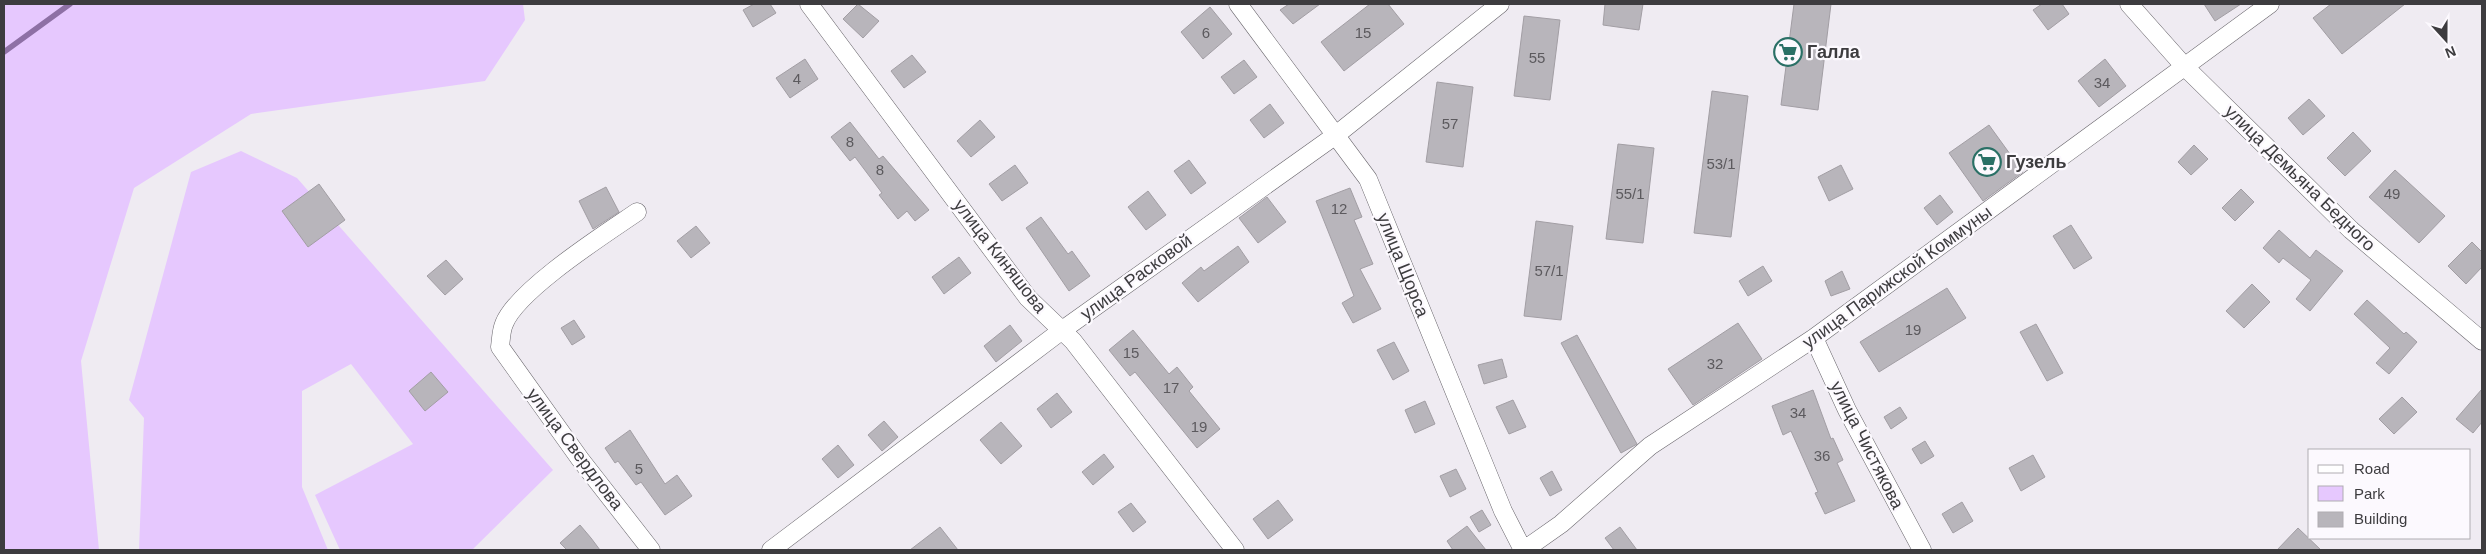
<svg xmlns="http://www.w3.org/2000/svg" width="2486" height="554" font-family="Arial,sans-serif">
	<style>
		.green { fill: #e6c8fe }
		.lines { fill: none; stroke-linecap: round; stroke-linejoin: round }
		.stream { stroke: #8e70a5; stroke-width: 5.5 }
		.building { fill: #b8b5bb; stroke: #a29ea4 }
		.street-casing { stroke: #67646a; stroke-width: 19 }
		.street { stroke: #fff; stroke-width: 18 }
		.labels { text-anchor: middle; stroke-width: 4.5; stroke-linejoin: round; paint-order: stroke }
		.number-label { font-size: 15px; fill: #5c5a5e }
		.poi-label { font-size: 18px; font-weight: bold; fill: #3d3c3f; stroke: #fcf9fe; text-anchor: start }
		.street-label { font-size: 18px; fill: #3d3c3f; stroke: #fcf9fe }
	</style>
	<rect width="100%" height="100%" fill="#efebf2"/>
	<path class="green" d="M4 4H523L525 20 485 81 251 114 134 188 81 361 99 550H4Z
		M241 151 297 178 553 470 472 550H340L315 495 413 444 351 364 302 391V487L328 550H139L144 418 129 400 191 172Z"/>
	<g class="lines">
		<path class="stream" d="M4 52 70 4"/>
	</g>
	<path class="building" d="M754 4H770L776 13 753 27 743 10Z
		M858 4 879 21 863 38 843 19Z
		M1289 4H1320L1293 24 1280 10Z
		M1370 4H1388L1404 24 1344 71 1321 42Z
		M1605 4H1643L1639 30 1603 25Z
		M1794 4H1831L1818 110 1781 105Z
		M2042 4H2062L2069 14 2048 30 2033 10Z
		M2204 4H2241L2215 21Z
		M2331 4H2405L2342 54 2313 18Z
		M1210 7 1232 34 1203 59 1181 32Z
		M1524 16 1560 20 1550 100 1514 96Z
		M912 55 926 72 904 88 891 71Z
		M805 59 818 79 790 98 776 78Z
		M2105 59 2126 86 2099 107 2078 81Z
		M1244 60 1257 77 1234 94 1221 77Z
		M1437 82 1473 87 1463 167 1426 162Z
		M1712 91 1748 96 1731 237 1694 233Z
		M2309 99 2325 116 2303 135 2288 118Z
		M1270 104 1284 123 1264 138 1250 120Z
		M980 120 995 137 971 157 957 141Z
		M850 122 879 159 883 156 929 210 915 221 907 211 898 219 879 195 882 193 855 157 850 161 831 137Z
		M1989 125 2023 172 1983 201 1949 153Z
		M2353 132 2371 151 2345 176 2327 158Z
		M1618 144 1654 148 1643 243 1606 239Z
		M2194 145 2208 159 2191 175 2178 162Z
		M1189 160 1206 183 1191 194 1174 171Z
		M1015 165 1028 183 1002 201 989 184Z
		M1841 165 1853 189 1829 201 1818 177Z
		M2395 170 2445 216 2419 243 2369 197Z
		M319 184 345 220 308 247 282 211Z
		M606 187 619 212 593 229 579 201Z
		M1350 188 1362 217 1354 220 1373 264 1360 269 1381 309 1353 323 1342 303 1354 296 1316 201Z
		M2241 189 2254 202 2235 221 2222 208Z
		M1148 191 1166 215 1146 230 1128 207Z
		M1940 195 1953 212 1937 225 1924 208Z
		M1267 197 1286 222 1258 243 1239 218Z
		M1041 217 1068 254 1072 251 1090 276 1069 291 1026 228Z
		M1536 221 1573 226 1561 320 1524 316Z
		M2071 225 2092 258 2074 269 2053 236Z
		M696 226 710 243 691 258 677 241Z
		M2279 230 2310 258 2316 250 2343 271 2310 311 2296 299 2311 280 2283 258 2279 263 2263 248Z
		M2472 242 2482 252V267L2466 284 2448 266Z
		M1238 246 1249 262 1198 302 1182 283 1201 267 1204 271Z
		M959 257 971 273 944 294 932 277Z
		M446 260 463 279 445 295 427 276Z
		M1763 266 1772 281 1748 296 1739 281Z
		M1842 271 1850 289 1831 296 1825 281Z
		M2252 284 2270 302 2244 328 2226 311Z
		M1947 288 1966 318 1879 372 1860 342Z
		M2367 300 2404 334 2406 332 2417 342 2389 374 2376 363 2390 348 2354 314Z
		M574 320 585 337 572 345 561 328Z
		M1738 323 1762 359 1693 405 1668 369Z
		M2036 324 2063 373 2047 381 2020 332Z
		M1010 325 1022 341 996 362 984 346Z
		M1133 330 1169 374 1177 367 1193 387 1189 391 1220 429 1197 448 1135 372 1130 376 1109 350Z
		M1577 335 1637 444 1621 453 1561 343Z
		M1394 342 1409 371 1393 380 1377 350Z
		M1502 359 1507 377 1484 384 1478 365Z
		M431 372 448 392 425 411 409 391Z
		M2482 389V422L2473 433 2456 419Z
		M1813 390 1831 439 1833 438 1843 460 1837 463 1855 501 1825 514 1815 493 1818 492 1791 431 1783 435 1772 406Z
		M1057 393 1072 412 1051 428 1037 409Z
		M2402 397 2417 412 2394 434 2379 419Z
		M1513 400 1526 427 1509 434 1496 407Z
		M1425 401 1435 424 1415 433 1405 410Z
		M1900 407 1907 418 1891 429 1884 417Z
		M884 421 898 437 882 451 868 435Z
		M1001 422 1022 446 1001 464 980 440Z
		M630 430 665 484 677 475 692 496 665 515 641 482 636 485 618 461 615 463 605 448Z
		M1925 441 1934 456 1921 464 1912 449Z
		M838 445 854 465 838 478 822 459Z
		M1104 454 1114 467 1093 485 1082 472Z
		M2033 455 2045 477 2021 491 2009 468Z
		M1456 469 1466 489 1450 497 1440 476Z
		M1552 471 1562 490 1550 496 1540 478Z
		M1278 500 1293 520 1268 539 1253 519Z
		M1962 502 1973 521 1953 533 1942 514Z
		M1131 503 1146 522 1133 532 1118 512Z
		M1482 510 1491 525 1479 532 1470 517Z
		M580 525 591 538 600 550H567L560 543Z
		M1467 526 1486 550H1453L1447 541Z
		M940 527 958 550H910Z
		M1620 527 1637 550H1614L1605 538Z
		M2298 528 2321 550H2277Z"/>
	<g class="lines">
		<defs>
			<path id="street" d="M809 4 1028 298 1073 341 1235 550
				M1238 4 1368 179 1503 511 1523 550
				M2129 4 2185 67 2351 230 2482 341
				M637 212C605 234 517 290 504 324 501 331 501 340 500 347L580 459 651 550
				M1814 338 1847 410 1922 550
				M771 550 1061 331 1336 135 1500 4
				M1524 550 1561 524 1650 446 1814 338 2270 4"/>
		</defs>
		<use href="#street" class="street-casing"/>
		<use href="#street" class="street"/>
	</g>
	<defs>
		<symbol id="supermarket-ring" viewBox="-11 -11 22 22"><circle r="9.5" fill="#fcf9fe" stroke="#2a7066" stroke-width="1.5"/><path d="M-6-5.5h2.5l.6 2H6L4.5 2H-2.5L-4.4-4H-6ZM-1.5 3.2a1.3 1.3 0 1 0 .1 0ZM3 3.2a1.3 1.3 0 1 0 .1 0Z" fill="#2a7066"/></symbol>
	</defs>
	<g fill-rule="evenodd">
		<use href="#supermarket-ring" x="1772" y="36" width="32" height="32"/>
		<use href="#supermarket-ring" x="1971" y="146" width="32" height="32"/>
	</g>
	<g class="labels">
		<g class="number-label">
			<text x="1206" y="38">6</text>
			<text x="1363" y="38">15</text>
			<text x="1537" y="63">55</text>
			<text x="797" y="84">4</text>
			<text x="2102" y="88">34</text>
			<text x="1450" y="129">57</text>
			<text x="850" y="147">8</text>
			<text x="1721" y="169">53/1</text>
			<text x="880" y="175">8</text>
			<text x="1630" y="199">55/1</text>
			<text x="2392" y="199">49</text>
			<text x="1339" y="214">12</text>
			<text x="1549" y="276">57/1</text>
			<text x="1913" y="335">19</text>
			<text x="1131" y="358">15</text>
			<text x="1715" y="369">32</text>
			<text x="1171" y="393">17</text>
			<text x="1798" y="418">34</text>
			<text x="1199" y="432">19</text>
			<text x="1822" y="461">36</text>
			<text x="639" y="474">5</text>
		</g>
		<g class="poi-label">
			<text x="1807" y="58">Галла</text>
			<text x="2006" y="168">Гузель</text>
		</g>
		<g class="street-label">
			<text transform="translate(2300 178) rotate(44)" y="6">улица Демьяна Бедного</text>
			<text transform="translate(1000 256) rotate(52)" y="6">улица Киняшова</text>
			<text transform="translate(1403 265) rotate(68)" y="6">улица Щорса</text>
			<text transform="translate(1136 277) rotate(-36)" y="6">улица Расковой</text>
			<text transform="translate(1897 277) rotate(-36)" y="6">улица Парижской Коммуны</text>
			<text transform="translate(1867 445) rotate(63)" y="6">улица Чистякова</text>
			<text transform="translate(575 449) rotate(53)" y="6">улица Свердлова</text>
		</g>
	</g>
	<rect width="2486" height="554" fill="none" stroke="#3d3c3f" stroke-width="10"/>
	<rect x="2308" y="449" width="162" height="90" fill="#fcf9fe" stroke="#b0adb2"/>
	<rect x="2318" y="465" width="25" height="8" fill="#ffffff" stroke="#b0adb2"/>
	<text x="2354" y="474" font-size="15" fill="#3d3c3f">Road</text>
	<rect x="2318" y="486" width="25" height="15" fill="#e6c8fe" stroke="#b0adb2"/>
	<text x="2354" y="499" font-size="15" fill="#3d3c3f">Park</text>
	<rect x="2318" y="512" width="25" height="15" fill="#b8b5bb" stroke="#b0adb2"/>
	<text x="2354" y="524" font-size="15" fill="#3d3c3f">Building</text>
	<g transform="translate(2446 40) rotate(159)" stroke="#fcf9fe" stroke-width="4" paint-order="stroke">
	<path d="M0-4L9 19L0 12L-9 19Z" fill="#3d3c3f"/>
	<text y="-8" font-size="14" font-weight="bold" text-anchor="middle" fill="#3d3c3f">N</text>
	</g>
</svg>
